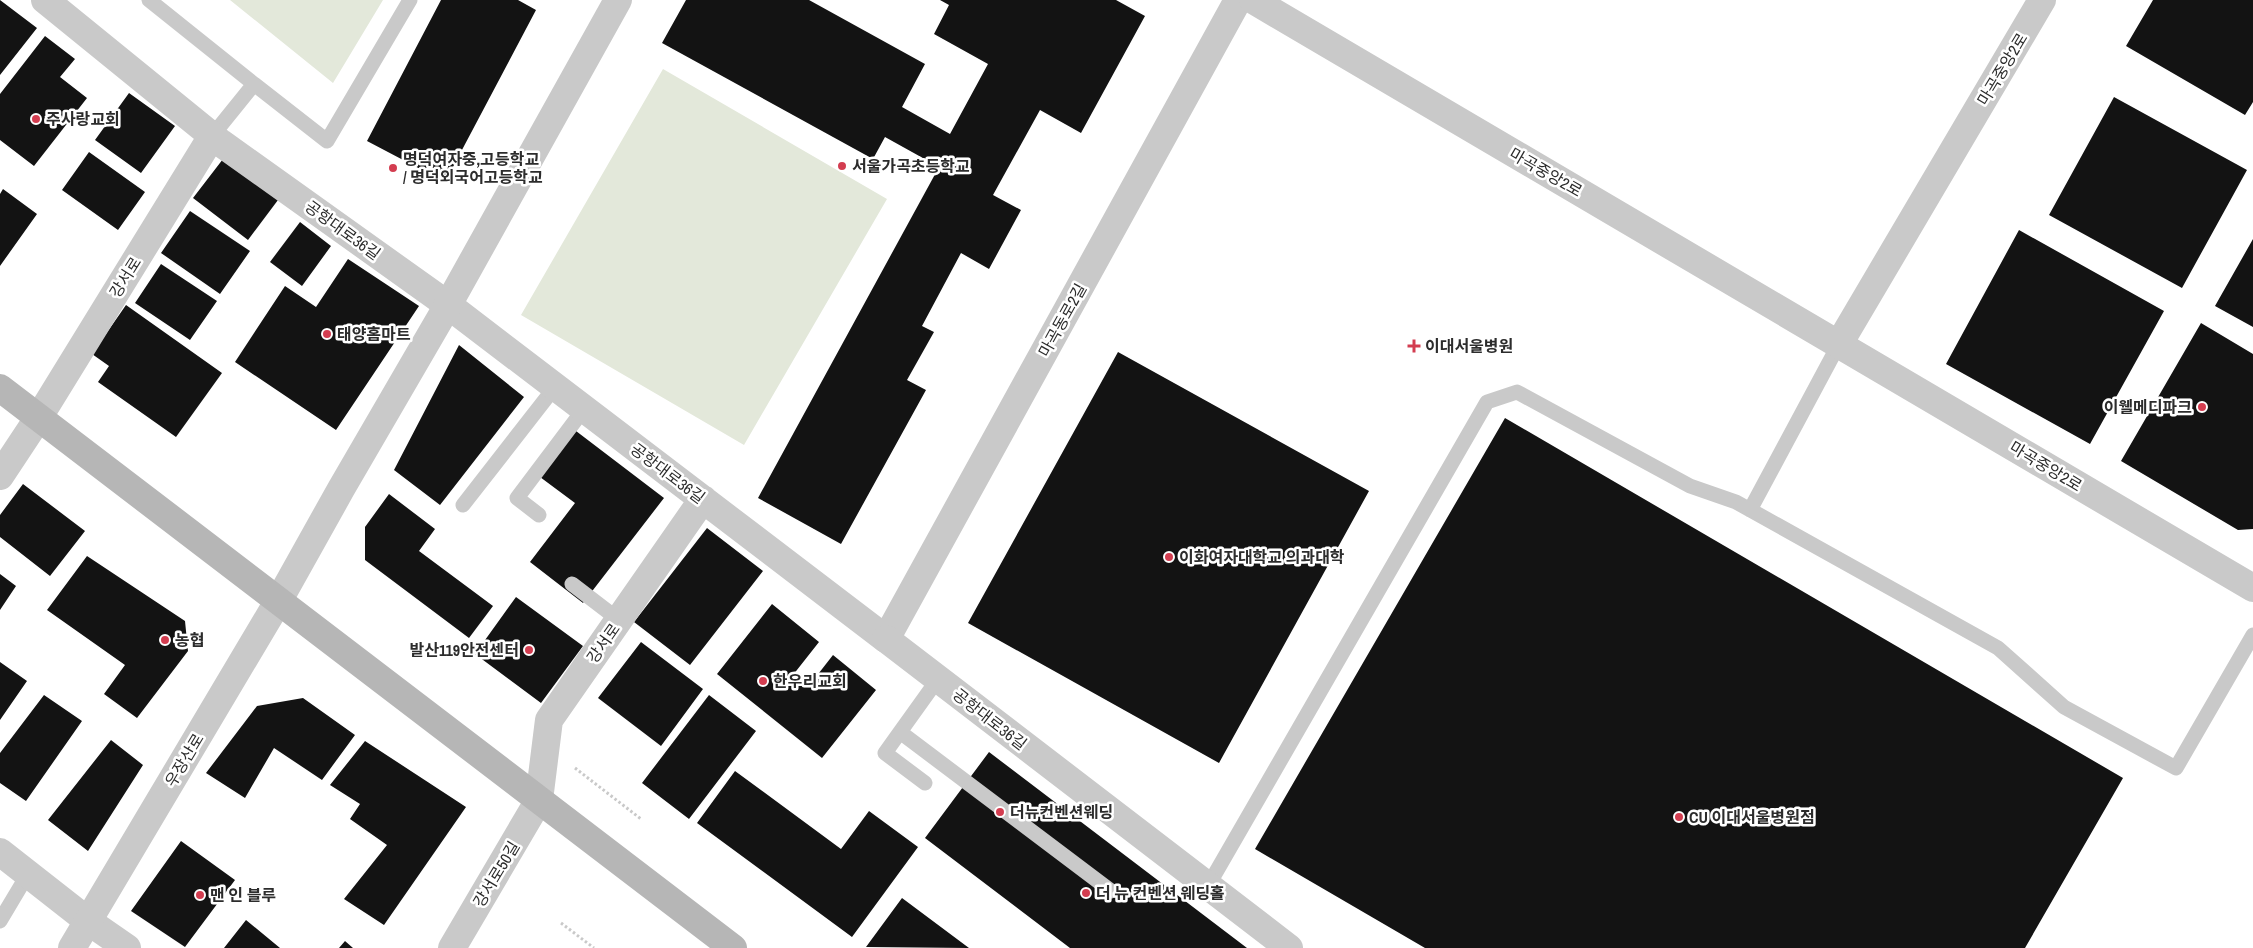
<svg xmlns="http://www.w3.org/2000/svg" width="2253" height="948" font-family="'Archivo Narrow','Noto Sans KR',sans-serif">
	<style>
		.green { fill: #e3e8da }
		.building { fill: #131313 }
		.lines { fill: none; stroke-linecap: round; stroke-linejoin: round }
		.path { stroke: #c9c9c9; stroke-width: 3; stroke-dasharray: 2.5 2.5; stroke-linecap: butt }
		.service { stroke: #c9c9c9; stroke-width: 15 }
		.minor { stroke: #c9c9c9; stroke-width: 28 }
		.tertiary { stroke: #c9c9c9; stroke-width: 28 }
		.secondary { stroke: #b6b6b6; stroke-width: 28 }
		.poi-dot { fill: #d33d50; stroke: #fff; stroke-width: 2 }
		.labels { text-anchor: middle; stroke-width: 5; stroke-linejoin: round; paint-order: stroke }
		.street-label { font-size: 16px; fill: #2c2c2c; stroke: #fff }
		.poi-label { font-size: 16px; font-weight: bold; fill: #2c2c2c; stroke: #fff; text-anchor: start }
	</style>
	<rect width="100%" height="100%" fill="#fff"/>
	<path class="green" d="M230 0H383L333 83Z
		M663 69 887 199 744 445 521 315Z"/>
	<path class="building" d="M0 0 37 28 0 75Z
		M441 0H518L536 10 445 182 367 141Z
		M686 0H809L925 64 902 107 950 134 988 64 934 34 949 5 940 0H1116L1145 16 1081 133 1040 110 993 195 1021 210 989 269 961 253 922 326 934 332 907 380 926 390 841 544 758 498 939 167 885 137 873 159 662 43Z
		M2153 0H2253V102L2245 115 2126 46Z
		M45 36 75 59 60 77 87 98 34 166 0 140V94Z
		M129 93 175 126 141 173 95 140Z
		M2114 97 2247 170 2182 288 2049 215Z
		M89 152 145 192 118 230 62 190Z
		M223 159 278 200 248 240 193 198Z
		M3 189 37 214 0 266V194Z
		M190 211 250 251 220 294 161 253Z
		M300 222 331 246 302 286 270 262Z
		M2019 230 2164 311 2090 444 1946 364Z
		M2253 239V327L2215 306Z
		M348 259 419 306 336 430 235 362 285 286 316 307Z
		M161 264 217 301 190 340 135 303Z
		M126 305 222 373 176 437 98 382 109 366 92 354Z
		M2201 323 2253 354V529L2238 530 2121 461Z
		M459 345 524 397 440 505 394 470Z
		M1118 352 1369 491 1219 763 968 623Z
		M1505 418 2123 778 2025 948H1425L1255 849Z
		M576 431 664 498 583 603 530 562 575 503 540 477Z
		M23 484 85 531 50 576 0 537V515Z
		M389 494 435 529 419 551 493 606 469 638 365 560V527Z
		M707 528 763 571 690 665 634 622Z
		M87 556 185 621 188 651 137 718 104 694 125 665 47 610Z
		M0 574 16 586 0 610Z
		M516 597 583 646 541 703 475 654Z
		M772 604 819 642 793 675 808 687 833 655 876 690 822 758 717 674Z
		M641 642 703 689 661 746 598 698Z
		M0 662 27 681 0 720Z
		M44 695 82 721 26 801 0 783V753Z
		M709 695 756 731 689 819 642 783Z
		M303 698 355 735 322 780 274 748 245 798 206 773 257 706Z
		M111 740 143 765 88 851 48 820Z
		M365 741 466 807 384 925 344 899 387 845 350 819 360 804 330 785Z
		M989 752 1247 948H1070L925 838Z
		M735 771 841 849 869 811 918 847 852 937 697 823Z
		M181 841 235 880 185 947 131 911Z
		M902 898 969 948 866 947Z
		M246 920 280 948H224Z
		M345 941 353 948H339Z"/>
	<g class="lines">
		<path class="path" d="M575 768 641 819
			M561 923 594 948"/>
		<path class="service" d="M149 0 254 84 212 136
			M254 84 327 141 410 0
			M463 505 555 387
			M1750 510 1839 344
			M539 515 517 498 584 409
			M572 584 619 620
			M938 679 900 732 1111 891
			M900 732 885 753 925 783
			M1208 886 1487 402 1517 392 1690 486 1736 502 1998 648 2064 707 2176 768 2253 635
			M0 921 28 874"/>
		<path class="minor" d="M45 0 221 143 448 305 886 639 1238 0
			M0 476 39 417 212 136
			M0 852 88 921 127 948
			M452 948 539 800 549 720 703 499"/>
		<path class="tertiary" d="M1253 0 2253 588
			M1839 344 2042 0
			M886 639 1289 948
			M72 948 279 600 341 489 448 305 618 0"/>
		<path class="secondary" d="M0 388 733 948"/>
	</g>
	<g class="poi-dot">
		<circle cx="36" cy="119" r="5"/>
		<circle cx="842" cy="166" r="5"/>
		<circle cx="393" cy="168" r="5"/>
		<circle cx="327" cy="334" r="5"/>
		<path d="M1411.5 338.5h5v5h5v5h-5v5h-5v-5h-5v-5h5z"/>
		<circle cx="2202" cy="407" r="5"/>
		<circle cx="1169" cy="557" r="5"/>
		<circle cx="165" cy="640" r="5"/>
		<circle cx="529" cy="650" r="5"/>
		<circle cx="763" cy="681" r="5"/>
		<circle cx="1000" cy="812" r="5"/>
		<circle cx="1679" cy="817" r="5"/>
		<circle cx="1086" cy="893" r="5"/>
		<circle cx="200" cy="895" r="5"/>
	</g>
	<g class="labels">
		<g class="street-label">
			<text transform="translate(2002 69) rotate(-59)" y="6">마곡중앙2로</text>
			<text transform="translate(1546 172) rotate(30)" y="6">마곡중앙2로</text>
			<text transform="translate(343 230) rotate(36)" y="6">공항대로36길</text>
			<text transform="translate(125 277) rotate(-58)" y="6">강서로</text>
			<text transform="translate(1062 320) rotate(-61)" y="6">마곡동로2길</text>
			<text transform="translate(2046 466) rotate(31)" y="6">마곡중앙2로</text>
			<text transform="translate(668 473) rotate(37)" y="6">공항대로36길</text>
			<text transform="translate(603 643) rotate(-55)" y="6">강서로</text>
			<text transform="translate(990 719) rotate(38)" y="6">공항대로36길</text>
			<text transform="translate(184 760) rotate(-59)" y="6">우장산로</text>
			<text transform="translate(496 874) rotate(-59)" y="6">강서로50길</text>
		</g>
		<g class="poi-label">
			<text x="46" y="125">주사랑교회</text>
			<text x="403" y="165">명덕여자중,고등학교<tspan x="403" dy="18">/ 명덕외국어고등학교</tspan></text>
			<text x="852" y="172">서울가곡초등학교</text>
			<text x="337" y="340">태양홈마트</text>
			<text x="1425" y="352">이대서울병원</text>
			<text x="2192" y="413" text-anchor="end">이웰메디파크</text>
			<text x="1179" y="563">이화여자대학교 의과대학</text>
			<text x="175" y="646">농협</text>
			<text x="519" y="656" text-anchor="end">발산119안전센터</text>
			<text x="773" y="687">한우리교회</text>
			<text x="1010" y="818">더뉴컨벤션웨딩</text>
			<text x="1689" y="823">CU 이대서울병원점</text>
			<text x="1096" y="899">더 뉴 컨벤션 웨딩홀</text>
			<text x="210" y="901">맨 인 블루</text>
		</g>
	</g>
</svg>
